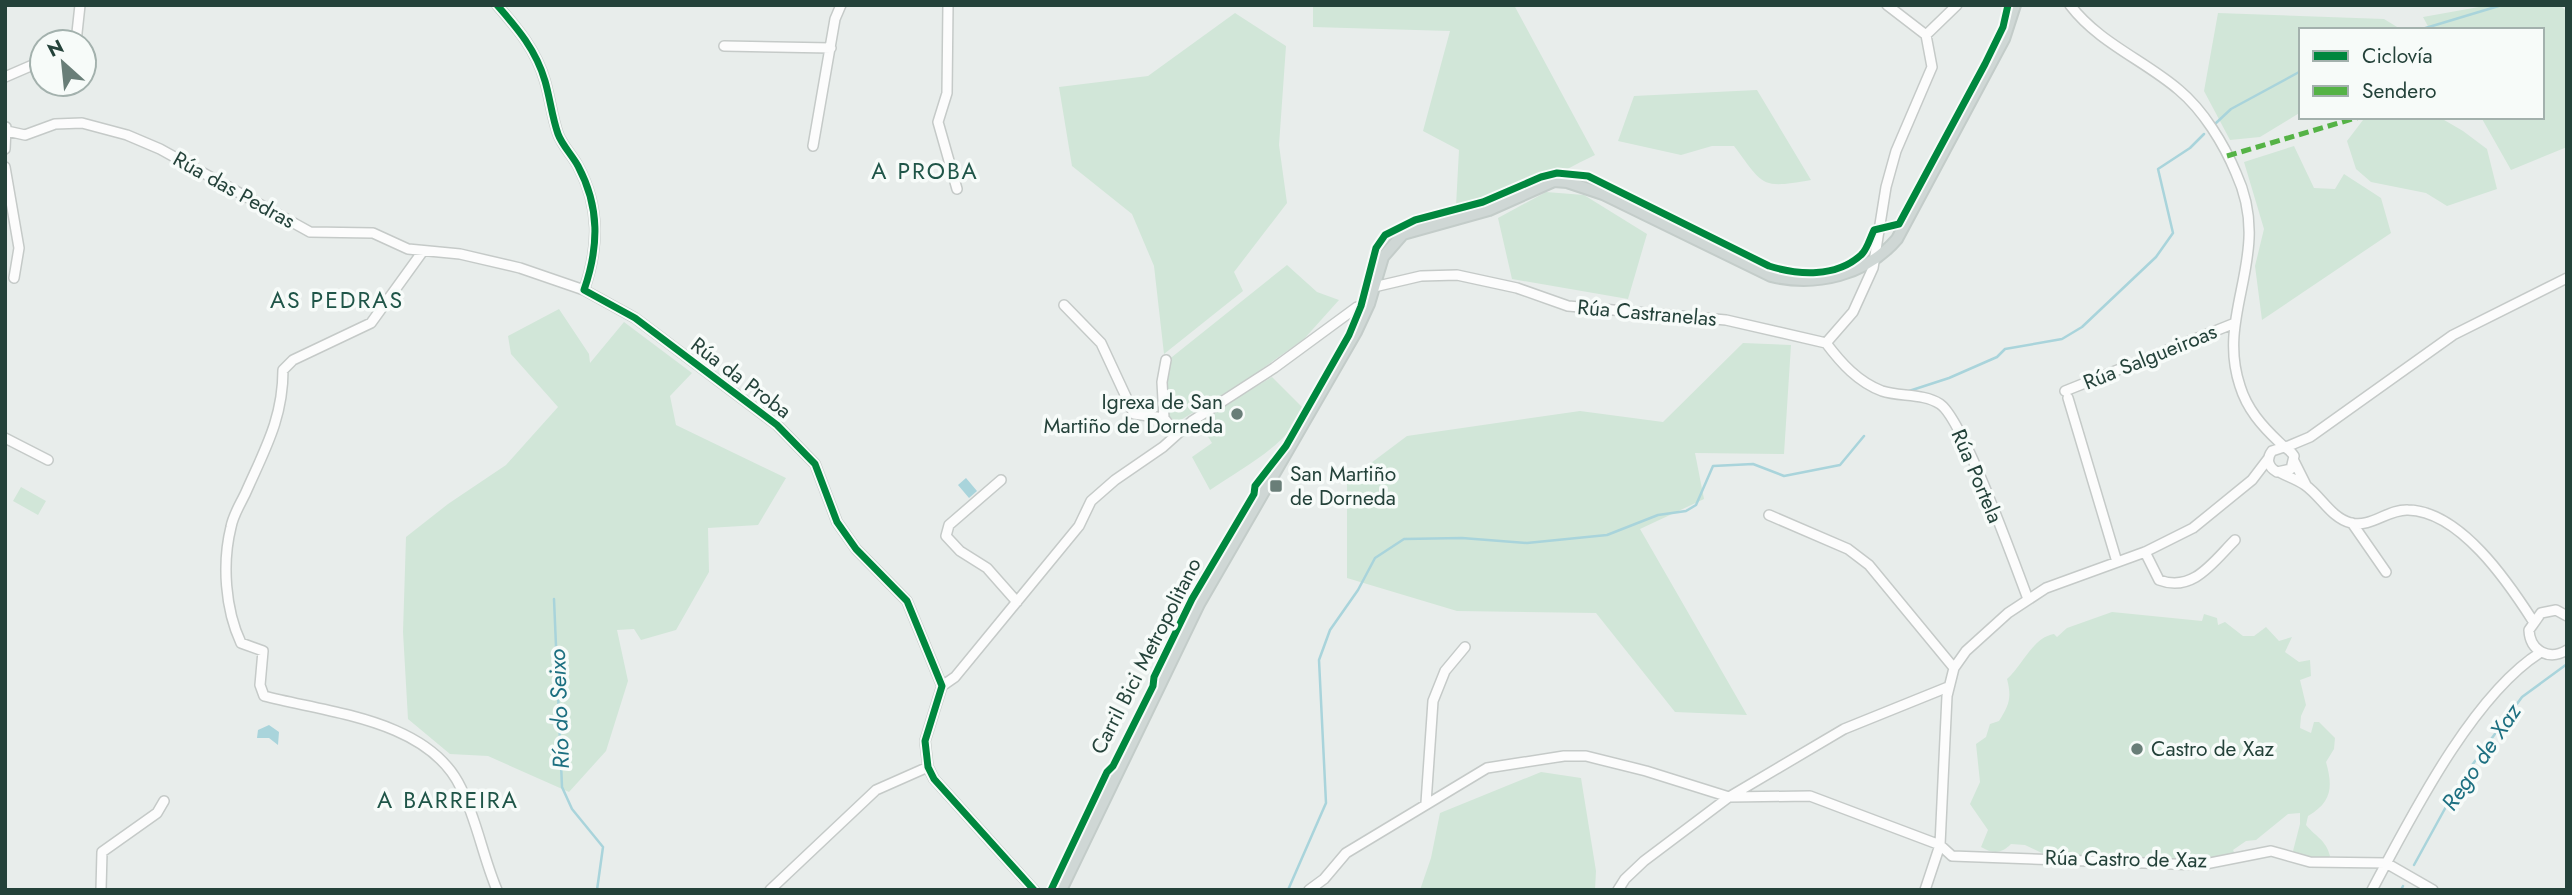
<svg xmlns="http://www.w3.org/2000/svg" width="2572" height="895" font-family="Jost,sans-serif">
	<style>
		.green { fill: #d1e6d8 }
		.water { fill: #a9d4db }
		.lines { fill: none; stroke-linecap: round; stroke-linejoin: round }
		.stream { stroke: #a9d4db; stroke-width: 2.5 }
		.minor-casing { stroke: #c5cac8; stroke-width: 12 }
		.major-casing { stroke: #c3ccc9; stroke-width: 14 }
		.minor { stroke: #fcfcfc; stroke-width: 9 }
		.major { stroke: #cfd7d5; stroke-width: 10 }
		.quiet { stroke: #55b346; stroke-width: 5; stroke-dasharray: 10 5; stroke-linecap: butt }
		.cycleway-casing { stroke: #f7fbf9; stroke-width: 11 }
		.cycleway { stroke: #00873e; stroke-width: 7 }
		.poi-dot { fill: #697e78; stroke: #f7fbf9; stroke-width: 2.5 }
		.labels { text-anchor: middle; stroke-width: 7; stroke-linejoin: round; paint-order: stroke }
		.street-label { font-size: 21px; fill: #24423a; stroke: #f7fbf9 }
		.poi-label { font-size: 21px; fill: #24423a; stroke: #f7fbf9; text-anchor: start }
		.neighbourhood-label { font-size: 23px; letter-spacing: 2px; fill: #1f5548; stroke: #f7fbf9 }
		.water-label { font-size: 23px; font-style: italic; fill: #1c6f80; stroke: #f7fbf9 }
	</style>
	<rect width="100%" height="100%" fill="#e8edeb"/>
	<path class="green" d="M1313 5H1514L1595 155C1561 171 1494 211 1459 212L1456 206 1459 150 1423 131 1450 31 1313 27Z
		M2490 5H2560L2567 12V147L2511 170 2481 117H2542V30H2430L2423 17Z
		M1235 13 1286 46 1279 145 1287 203 1234 272 1243 291 1164 354 1154 266 1132 214 1072 166 1059 87 1148 76Z
		M2218 13 2384 19 2402 30H2301V112L2260 137 2230 140 2204 91Z
		M1757 90 1811 180C1760 189 1764 186 1734 146H1712L1681 155 1618 141 1634 96Z
		M2372 117H2439L2463 131 2487 149 2497 189 2447 206 2426 193 2371 182 2356 169 2347 141 2363 120Z
		M2294 146 2314 188 2335 189 2344 174 2381 198 2391 233 2262 320 2255 266 2264 229 2244 162Z
		M1546 192 1584 195 1647 234 1628 299 1512 279 1498 218Z
		M1287 265 1317 292 1339 300 1304 339 1249 378 1176 423 1168 415 1167 361Z
		M559 309 589 354 590 363 624 322 692 373 670 396 676 425 786 478 758 525 708 528 709 572 676 630 641 640 634 629 617 630 628 681 606 751 569 792 488 756 450 754 408 719 403 632 406 537 448 504 506 465 558 407 511 354 508 336Z
		M1743 343 1791 345 1784 454 1695 453 1704 499 1640 529 1747 715 1675 712 1596 613 1457 611 1347 578V481L1407 436 1580 411 1663 422Z
		M1272 377 1304 409C1288 445 1242 468 1210 490L1192 457 1212 443 1198 421Z
		M21 487 46 501 38 515 13 501Z
		M2112 612 2202 621 2204 614 2217 618 2218 625 2225 622 2243 636H2254L2266 627 2279 641 2292 637 2285 652 2299 662 2310 660 2311 676 2300 680 2306 705 2301 716 2300 728 2311 733 2314 722H2319L2335 738 2334 749 2326 762C2333 787 2332 802 2308 816L2306 825C2316 837 2326 840 2330 856L2322 864 2296 856 2293 851 2300 824V813L2288 814 2256 840 2246 841 2233 850 2235 854 2225 862 2215 857 2182 862 2109 859 2069 866 2025 845 2011 844C2001 854 1993 854 1981 847L1988 830 1970 804 1980 782 1976 744 1986 737 1990 724 1999 721C2009 705 2012 698 2007 679 2023 665 2032 638 2054 634L2057 637 2067 628Z
		M1541 772 1581 778 1596 871 1595 890H1420L1431 858 1440 813Z"/>
	<path class="water" d="M966 478 977 491 969 498 958 485Z
		M269 725 279 732 278 745 269 738H257L258 730Z"/>
	<g class="lines">
		<path class="stream" d="M2419 30 2502 5
			M2216 123 2231 109 2301 71
			M1909 391 1949 378 1997 357 2005 349 2062 339 2082 327 2156 257 2173 233 2158 169 2190 148 2204 134
			M554 599 562 787 572 809 603 847 597 890
			M2414 865 2459 783 2522 697 2567 664
			M1288 890 1326 803 1319 660 1330 630 1358 590 1375 558 1404 539 1462 538 1527 543 1607 535 1658 515 1686 511 1696 505 1713 466 1753 464 1784 476 1840 465 1864 436
			M2401 890 2403 886"/>
		<defs>
			<path id="minor" d="M497 5C518 29 536 50 545 81 550 98 552 117 558 134 562 145 572 155 578 166 600 207 599 247 584 290L635 318 777 425 815 464 837 522 856 549 907 601 942 686 925 741 928 767 934 779 1034 890
				M948 5 947 93 938 122 957 189
				M1887 5 1926 35
				M2070 5C2099 43 2144 60 2179 90 2203 110 2224 144 2236 173 2274 255 2215 312 2240 386 2247 409 2262 426 2279 442 2284 448 2290 449 2294 456L2291 469 2277 472C2268 467 2266 459 2272 451L2284 447
				M76 42 80 5
				M724 46 831 48
				M5 77 42 61
				M7 131 25 135 55 124 82 123 127 135 160 149 310 232 373 233 408 249 460 254 520 268 584 290
				M813 146 835 19 841 5
				M5 149 6 127
				M5 167 19 248 14 278
				M423 251 371 323 293 360 283 370C283 418 265 449 246 492 241 503 233 515 231 527 222 563 225 609 241 643L263 651 260 685 264 696C330 713 429 720 461 788 477 821 483 857 497 890
				M1374 287 1421 276 1457 275 1517 288 1568 306 1726 320 1826 343
				M1064 305 1101 343 1134 414 1164 418 1175 433
				M1826 343 1853 312 1873 268 1886 187 1896 151 1932 67 1926 35 1957 5
				M1826 343C1841 363 1858 382 1882 391 1900 397 1923 393 1940 404 1963 419 2015 565 2028 599
				M2065 391 2235 323
				M2068 398 2117 562
				M1164 418 1162 382 1166 360
				M5 438 48 460
				M2286 447 2310 437 2453 335 2567 278
				M2294 461 2306 485
				M2281 473C2289 477 2298 480 2305 485 2321 496 2331 518 2351 523 2371 528 2388 509 2408 510 2460 511 2508 582 2533 621
				M1001 480 949 525 946 536 960 551 987 568 1017 602
				M1769 515 1848 549 1869 565 1954 668
				M2352 523 2386 572
				M2145 552 2159 580C2193 593 2213 562 2235 540
				M2567 616 2556 610 2541 613 2529 630C2530 651 2549 661 2567 650
				M942 686 955 677 1079 526 1091 501 1115 480 1163 447 1192 421 1274 368 1357 307 1369 304
				M1426 803 1433 701 1445 671 1465 647
				M101 890 102 852 157 813 164 801
				M770 890 876 790 928 767
				M1309 890 1324 879 1346 853 1487 768 1564 756H1586L1646 771 1729 797 1844 729 1948 687
				M1618 890 1625 879 1644 861 1729 797 1810 796 1940 845 1952 856 2200 865 2271 851 2310 862 2386 863 2433 890
				M1925 890 1940 845 1947 696 1954 668 1966 651 2008 613 2046 588 2145 552 2193 528 2252 480 2268 459
				M2372 890C2410 819 2472 695 2541 652"/>
			<path id="major" d="M1061 890 1199 604 1356 332 1369 304 1383 257 1403 234 1489 210 1554 181 1567 182 1603 194 1771 276C1816 287 1866 275 1897 239L2004 39 2015 5"/>
		</defs>
		<use href="#minor" class="minor-casing"/>
		<use href="#major" class="major-casing"/>
		<use href="#minor" class="minor"/>
		<use href="#major" class="major"/>
		<path class="quiet" d="M2227 156 2359 117"/>
		<defs>
			<path id="cycleway" d="M497 5C518 29 536 50 545 81 550 98 552 117 558 134 562 145 572 155 578 166 600 207 599 247 584 290L635 318 777 425 815 464 837 522 856 549 907 601 942 686 925 741 928 767 934 779 1034 890
				M1051 890 1107 772 1113 766 1153 686 1154 677 1192 599 1254 494 1255 486 1286 446 1349 335 1361 306 1376 248 1385 235 1415 220 1483 202 1541 177 1557 173 1588 176 1769 266C1798 275 1836 278 1861 255 1867 250 1870 238 1874 230L1899 224 1985 64 2003 27 2008 5"/>
		</defs>
		<use href="#cycleway" class="cycleway-casing"/>
		<use href="#cycleway" class="cycleway"/>
	</g>
	<g class="poi-dot">
		<circle cx="1237" cy="414" r="7"/>
		<rect x="1269" y="479" width="14" height="14" rx="3.5"/>
		<circle cx="2137" cy="749" r="7"/>
	</g>
	<g class="labels">
		<g class="street-label">
			<text transform="translate(234 190) rotate(29)" y="7">Rúa das Pedras</text>
			<text transform="translate(1647 313) rotate(5)" y="7">Rúa Castranelas</text>
			<text transform="translate(2150 357) rotate(-22)" y="7">Rúa Salgueiroas</text>
			<text transform="translate(741 378) rotate(37)" y="7">Rúa da Proba</text>
			<text transform="translate(1977 476) rotate(67)" y="7">Rúa Portela</text>
			<text transform="translate(1146 656) rotate(-63)" y="7">Carril Bici Metropolitano</text>
			<text transform="translate(2126 859) rotate(1)" y="7">Rúa Castro de Xaz</text>
		</g>
		<g class="poi-label">
			<text x="1223" y="409" text-anchor="end">Igrexa de San<tspan x="1223" dy="24">Martiño de Dorneda</tspan></text>
			<text x="1290" y="481">San Martiño<tspan x="1290" dy="24">de Dorneda</tspan></text>
			<text x="2151" y="756">Castro de Xaz</text>
		</g>
		<g class="neighbourhood-label">
			<text x="925" y="179">A PROBA</text>
			<text x="337" y="308">AS PEDRAS</text>
			<text x="448" y="808">A BARREIRA</text>
		</g>
		<g class="water-label">
			<text transform="translate(559 709) rotate(-92)" y="8">Río do Seixo</text>
			<text transform="translate(2481 757) rotate(-56)" y="8">Rego de Xaz</text>
		</g>
	</g>
	<rect width="2572" height="895" fill="none" stroke="#24423a" stroke-width="14"/>
	<rect x="2299" y="28" width="245" height="91" fill="#f7fbf9" stroke="#a3b1ad" stroke-width="2"/>
	<rect x="2313" y="51" width="35" height="10" fill="#00873e" stroke="#a3b1ad" stroke-width="2"/>
	<text x="2362" y="63" font-size="21" fill="#24423a">Ciclovía</text>
	<rect x="2313" y="86" width="35" height="10" fill="#55b346" stroke="#a3b1ad" stroke-width="2"/>
	<text x="2362" y="98" font-size="21" fill="#24423a">Sendero</text>
	<g transform="translate(63 63) rotate(333)"><circle r="33" fill="#f7fbf9" stroke="#a3b1ad" stroke-width="2"/>
	<path d="M0-5L12 26L0 18L-12 26Z" fill="#697e78"/>
	<text y="-10" font-size="19" font-weight="bold" text-anchor="middle" fill="#24423a">N</text>
	</g>
</svg>
